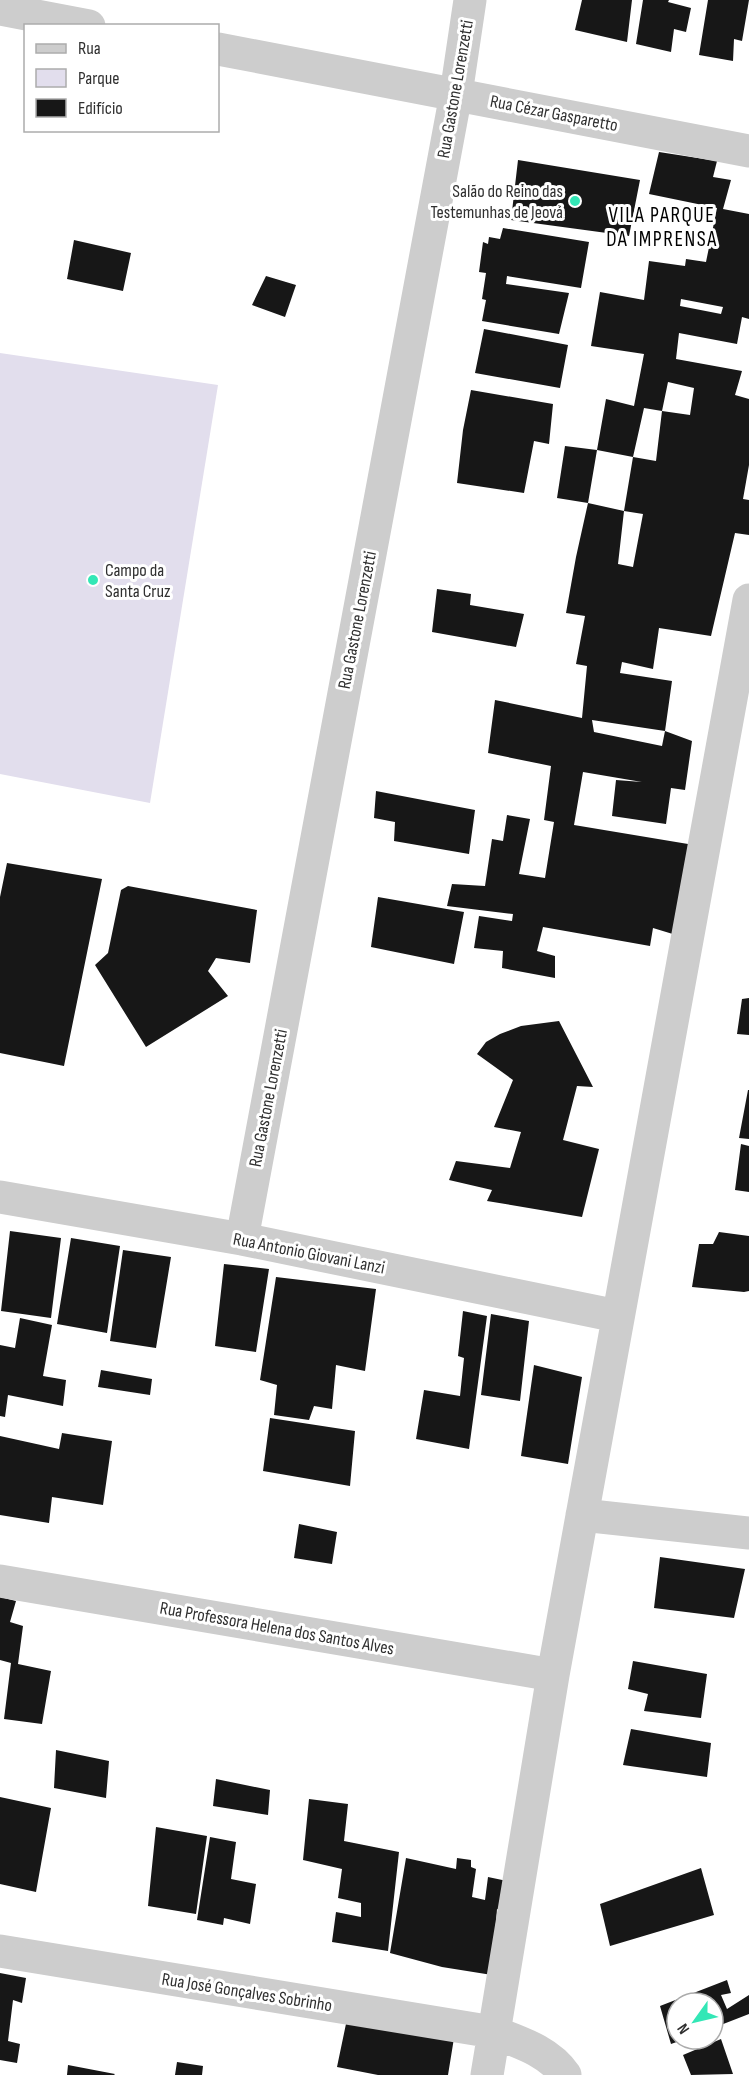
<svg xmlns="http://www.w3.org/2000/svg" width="749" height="2075" font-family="'Sofia Sans Condensed',sans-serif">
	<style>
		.green { fill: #e2deed }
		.building { fill: #171717; fill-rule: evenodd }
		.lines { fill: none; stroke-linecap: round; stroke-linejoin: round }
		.minor { stroke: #cdcdcd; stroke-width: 33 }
		.poi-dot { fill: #33e7b6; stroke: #fff; stroke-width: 2 }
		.labels { text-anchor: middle; stroke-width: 6; stroke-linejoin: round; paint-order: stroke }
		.street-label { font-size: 18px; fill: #303030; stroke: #fff }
		.poi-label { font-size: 18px; fill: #303030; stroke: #fff; text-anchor: end }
		.quarter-label { font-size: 21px; letter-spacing: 1.5px; fill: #000; stroke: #fff }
	</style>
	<rect width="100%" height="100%" fill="#fff"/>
	<path class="green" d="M0 353 218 385 150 803 0 774Z"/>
	<path class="building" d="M582 0H632L627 42 575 30Z
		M643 0H669L668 2 691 8 686 32 674 29 671 52 636 44Z
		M708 0H749L742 41 734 39 733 61 699 55Z
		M659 152 717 161 713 177 731 180 723 209 749 214V319L742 317 737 344 679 333 676 359 742 371 735 395 749 399V465L743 499 749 500V535L735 533 711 636 659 628 653 669 622 662 620 673 672 681 665 731 592 720 594 732 662 746 665 731 692 741 685 790 671 788 666 824 612 816 616 780 642 782 583 772 574 825 694 845 676 935 653 928 650 946 543 927 537 951 555 956V978L502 968 503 951 474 948 479 916 512 921 513 914 447 906 452 884 485 886 492 839 503 841 507 815 530 819 519 874 545 878 554 822 544 820 551 766 488 753 495 700 582 718 587 666 576 664 585 616 566 613 576 557 588 503 624 511 618 564 633 567 643 514 624 511 633 457 656 461 662 411 690 415 694 388 668 382 662 411 644 408 633 457 597 450 606 399 634 406 644 354 591 346 600 292 644 300 649 261 685 266 686 259 706 262 717 208 649 194ZM681 299 723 307 721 314 680 306Z
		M518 160 640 180 629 236 511 220Z
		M503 228 589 242 581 288 507 276 506 284 569 293 559 334 482 321 486 300 482 299 486 273 479 272 483 242 488 244 489 237 500 239Z
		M74 240 131 253 123 291 67 279Z
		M266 276 296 285 285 317 252 305Z
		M484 329 568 345 560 388 475 373Z
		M471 390 553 404 549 444 534 441 524 493 457 483 463 430Z
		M565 446 597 450 588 503 557 498Z
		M437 589 471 594 470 605 524 614 516 647 432 632Z
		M376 791 475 810 469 854 394 841 395 822 374 818Z
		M7 863 102 879 64 1066 0 1053V897Z
		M128 886 257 910 250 963 216 958 208 971 228 996 146 1047 95 965 108 953 121 890Z
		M378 897 464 912 454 964 371 947Z
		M749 998V1035L737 1034 742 999Z
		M559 1021 593 1087 577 1086 563 1140 599 1149 582 1217 487 1201 492 1190 449 1180 456 1161 510 1168 521 1132 494 1127 513 1080 477 1054 486 1042 500 1034 521 1026Z
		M748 1090H749V1139L739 1138Z
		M741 1144 749 1146V1192L735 1190Z
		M10 1231 61 1238 51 1318 1 1311Z
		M719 1232 749 1236V1291L744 1292 692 1287 699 1244H713Z
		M71 1238 120 1246 107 1333 57 1324Z
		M123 1250 171 1257 156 1348 110 1341Z
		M224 1264 269 1269 256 1352 215 1346Z
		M276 1277 376 1289 365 1371 336 1365 332 1409 314 1406 309 1420 274 1415 277 1385 260 1380Z
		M463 1311 487 1316 469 1449 416 1439 424 1390 460 1396 464 1358 458 1356Z
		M491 1314 529 1321 520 1401 481 1395Z
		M20 1318 52 1325 43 1376 66 1380 63 1406 8 1395 5 1417 0 1416V1345L15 1348Z
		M534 1365 582 1377 568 1464 521 1456Z
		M101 1370 152 1379 150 1395 98 1387Z
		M270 1418 355 1431 350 1486 263 1471Z
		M62 1433 112 1441 103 1505 52 1497 49 1523 0 1515V1436L59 1449Z
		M299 1524 337 1532 332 1564 294 1558Z
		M660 1557 745 1569 734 1618 654 1608Z
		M0 1597 16 1601 10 1622 23 1626 18 1664 51 1671 42 1724 4 1719 11 1663 0 1660Z
		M633 1661 707 1674 701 1718 644 1711 648 1694 628 1689Z
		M631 1729 711 1743 707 1777 623 1765Z
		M56 1750 109 1761 106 1798 54 1788Z
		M216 1779 270 1790 268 1815 213 1806Z
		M0 1797 51 1808 36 1892 0 1884Z
		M309 1799 348 1804 344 1841 399 1852 388 1951 332 1942 336 1912 361 1917V1903L338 1898 342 1869 303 1860Z
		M156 1827 207 1836 196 1914 148 1906Z
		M210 1837 236 1842 231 1879 256 1884 250 1924 224 1918 223 1925 197 1920Z
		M406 1858 456 1869 457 1858 471 1860V1867L476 1869 472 1897 485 1900 488 1877 507 1881 502 1911 497 1909 492 1975 442 1967 390 1953Z
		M701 1868 714 1915 610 1946 600 1904Z
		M0 1973 26 1978 22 2003 13 2000 8 2041 20 2044 17 2063 0 2060Z
		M727 1980 731 1993 721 1995 727 2009 749 1995V2014L713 2028V2003H677V2039H685L671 2044 660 2006Z
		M347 2019 454 2038 448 2075H378L337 2067Z
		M721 2039 733 2074 691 2075 683 2055Z
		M177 2062 203 2066 202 2075H175Z
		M68 2065 115 2074 114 2075H67Z"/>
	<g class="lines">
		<path class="minor" d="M0 9 89 26
			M218 49 749 151
			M0 1197 242 1239 617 1316
			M242 1239 456 94 470 0
			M582 1515 749 1533
			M0 1581 553 1675
			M0 1951 493 2032C519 2042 549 2051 565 2075
			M487 2075 553 1675 749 600"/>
	</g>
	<g class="poi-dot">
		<circle cx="575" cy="201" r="6"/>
		<circle cx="93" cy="580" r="6"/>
	</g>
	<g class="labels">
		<g class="street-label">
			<text transform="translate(455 89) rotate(-80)" y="6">Rua Gastone Lorenzetti</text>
			<text transform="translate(554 113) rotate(11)" y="6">Rua Cézar Gasparetto</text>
			<text transform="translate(357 620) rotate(-79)" y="6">Rua Gastone Lorenzetti</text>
			<text transform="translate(268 1098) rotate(-79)" y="6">Rua Gastone Lorenzetti</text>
			<text transform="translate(309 1253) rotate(11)" y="6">Rua Antonio Giovani Lanzi</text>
			<text transform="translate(277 1628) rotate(10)" y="6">Rua Professora Helena dos Santos Alves</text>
			<text transform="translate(247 1992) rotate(9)" y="6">Rua José Gonçalves Sobrinho</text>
		</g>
		<g class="poi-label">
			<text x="563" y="197">Salão do Reino das<tspan x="563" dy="21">Testemunhas de Jeová</tspan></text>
			<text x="105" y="576" text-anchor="start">Campo da<tspan x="105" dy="21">Santa Cruz</tspan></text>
		</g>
		<g class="quarter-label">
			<text x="662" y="222">VILA PARQUE<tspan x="662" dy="24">DA IMPRENSA</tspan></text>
		</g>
	</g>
	<rect x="24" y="24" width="195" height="108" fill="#ffffff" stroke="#acacac" stroke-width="1.5"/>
	<rect x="36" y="44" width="30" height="9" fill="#cdcdcd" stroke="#acacac" stroke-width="1.5"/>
	<text x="78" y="54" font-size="18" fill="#303030">Rua</text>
	<rect x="36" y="69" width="30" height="18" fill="#e2deed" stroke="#acacac" stroke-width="1.5"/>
	<text x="78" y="84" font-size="18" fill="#303030">Parque</text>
	<rect x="36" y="99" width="30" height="18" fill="#171717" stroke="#acacac" stroke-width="1.5"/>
	<text x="78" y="114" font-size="18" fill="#303030">Edifício</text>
	<g transform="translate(695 2021) rotate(236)"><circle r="28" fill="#ffffff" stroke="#acacac" stroke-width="1.5"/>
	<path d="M0-4.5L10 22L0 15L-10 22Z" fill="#33e7b6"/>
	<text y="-9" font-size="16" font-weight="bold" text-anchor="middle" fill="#303030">N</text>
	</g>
</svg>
